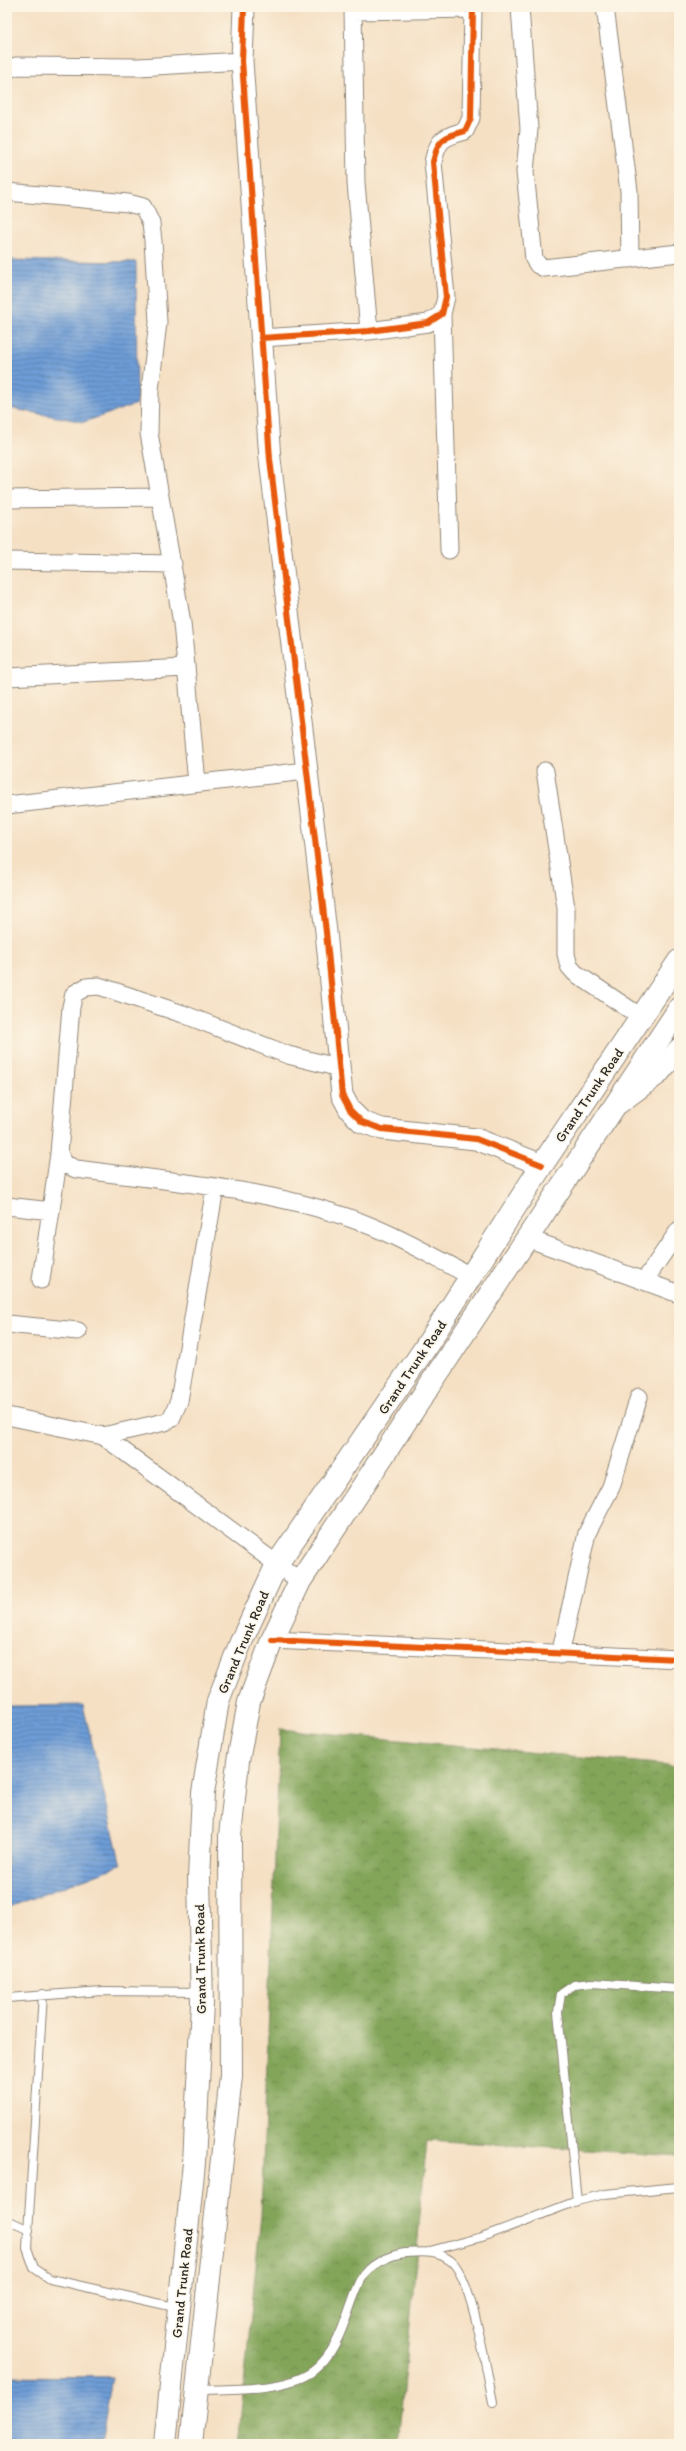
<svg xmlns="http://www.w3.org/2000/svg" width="686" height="2451" font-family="Itim,sans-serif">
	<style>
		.forest { fill: url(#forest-crowns); stroke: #576842 }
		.water { fill: url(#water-rules); stroke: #4c6480 }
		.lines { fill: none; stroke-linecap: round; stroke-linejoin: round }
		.service-casing { stroke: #908678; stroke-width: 10 }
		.minor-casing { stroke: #908678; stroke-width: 19 }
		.tertiary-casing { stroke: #908678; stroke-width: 23 }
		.trunk-casing { stroke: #908678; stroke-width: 24 }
		.service { stroke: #fff; stroke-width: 8 }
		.minor { stroke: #fff; stroke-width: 17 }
		.tertiary { stroke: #fff; stroke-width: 21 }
		.trunk { stroke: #fff; stroke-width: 22 }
		.cycleway-casing { stroke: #fcf5e5; stroke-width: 8 }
		.cycleway { stroke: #e8590c; stroke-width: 6 }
		.labels { text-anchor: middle; stroke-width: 3; stroke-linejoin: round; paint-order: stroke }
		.street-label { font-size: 14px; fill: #2b2b2b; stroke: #fcf5e5 }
	</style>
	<defs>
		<pattern id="forest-crowns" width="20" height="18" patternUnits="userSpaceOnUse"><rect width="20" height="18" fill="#83a55a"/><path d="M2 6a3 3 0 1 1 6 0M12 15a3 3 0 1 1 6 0" fill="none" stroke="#6b874b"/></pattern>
		<pattern id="water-rules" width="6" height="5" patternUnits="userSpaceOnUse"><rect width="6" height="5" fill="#6d9cd6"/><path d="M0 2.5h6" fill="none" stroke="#5a7fae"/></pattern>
	</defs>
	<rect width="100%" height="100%" fill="#fcf5e5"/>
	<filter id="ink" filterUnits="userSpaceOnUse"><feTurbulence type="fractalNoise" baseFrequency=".025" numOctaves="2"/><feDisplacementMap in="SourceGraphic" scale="8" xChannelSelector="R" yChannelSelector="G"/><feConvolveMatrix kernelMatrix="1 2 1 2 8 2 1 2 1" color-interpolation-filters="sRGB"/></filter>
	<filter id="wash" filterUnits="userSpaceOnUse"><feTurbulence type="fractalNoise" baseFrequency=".012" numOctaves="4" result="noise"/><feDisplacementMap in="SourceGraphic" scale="16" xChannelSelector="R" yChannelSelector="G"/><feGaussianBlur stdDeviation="0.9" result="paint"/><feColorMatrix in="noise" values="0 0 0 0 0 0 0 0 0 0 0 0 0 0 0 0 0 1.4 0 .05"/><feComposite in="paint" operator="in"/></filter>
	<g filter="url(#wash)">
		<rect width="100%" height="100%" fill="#f5e0c4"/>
		<path class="forest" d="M280 1729 679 1766V2156L427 2140 399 2444H238L261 2215Z"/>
		<path class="water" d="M7 260 136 262 137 404 84 422 8 408Z
			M83 1705 121 1865 7 1908V1706Z
			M7 2376 112 2377 101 2444H7Z"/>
	</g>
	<g filter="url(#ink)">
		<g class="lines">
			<defs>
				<path id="service" d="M43 1994 27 2248 34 2268 50 2279 179 2308
					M7 1998 103 1991 201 1992
					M577 2201 558 2012 561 1994 574 1985 592 1983 679 1989
					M7 2220 29 2230
					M430 2251 482 2237 577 2201 605 2194 679 2187
					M198 2390C231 2389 286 2391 313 2371 342 2349 346 2310 361 2280 368 2265 389 2255 405 2253 422 2252 437 2250 451 2261 472 2278 487 2373 493 2402"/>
				<path id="minor" d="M353 7 356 183 369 331
					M520 7 529 129 525 172 534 259 538 265 544 268 679 253
					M605 7 629 191 630 259
					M353 11 473 9
					M7 70 16 66 139 67 242 61
					M7 192 128 203 143 207 151 223 153 241 158 322 150 390 149 433 182 623 197 783
					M442 314 449 550
					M261 338 369 331 428 323 442 314 446 297 433 162C438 139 443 137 465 131L471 118 473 7
					M7 499 159 497
					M7 561 173 564
					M7 677 186 668
					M545 771 566 908V954L569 966 575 973 641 1017
					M7 805 306 771
					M340 1068 288 1055 183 1014 99 986 86 987 74 994 71 1007 59 1154 65 1164 76 1169C173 1182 281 1189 373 1227 407 1241 439 1260 471 1276
					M7 1206 51 1211
					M527 1238 679 1294
					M41 1280 59 1154
					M645 1280 679 1230
					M7 1324 78 1331
					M7 1416 103 1436 300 1581
					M103 1436 165 1422 171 1419 179 1401 215 1188
					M272 1640 679 1659
					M560 1655 587 1533 611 1487 639 1397"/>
				<path id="tertiary" d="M244 7 242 61 270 459 326 932 342 1095 350 1110 362 1122 382 1129 476 1139 542 1165
					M619 1103 658 1074 679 1049"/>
				<path id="trunk" d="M165 2444 194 2163 202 2004 199 1878 203 1793 218 1701 241 1642 277 1564 425 1348 542 1165 679 961
					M191 2444 231 2076 230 1836 238 1761 249 1702 272 1640 300 1581 679 1009"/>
			</defs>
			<use href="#service" class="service-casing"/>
			<use href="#minor" class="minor-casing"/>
			<use href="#tertiary" class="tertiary-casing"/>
			<use href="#trunk" class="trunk-casing"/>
			<use href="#service" class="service"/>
			<use href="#minor" class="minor"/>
			<use href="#tertiary" class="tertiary"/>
			<use href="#trunk" class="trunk"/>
			<defs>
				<path id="cycleway" d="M244 7 242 61 270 459 326 932 342 1095 350 1110 362 1122 382 1129 476 1139 542 1165
					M261 338 369 331 428 323 442 314 446 297 433 162C438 139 443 137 465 131L471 118 473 7
					M272 1640 679 1659"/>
			</defs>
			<use href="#cycleway" class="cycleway-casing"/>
			<use href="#cycleway" class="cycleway"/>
		</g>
	</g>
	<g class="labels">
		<g class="street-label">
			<text transform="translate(589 1095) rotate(-56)" y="5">Grand Trunk Road</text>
			<text transform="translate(412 1367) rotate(-56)" y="5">Grand Trunk Road</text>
			<text transform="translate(243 1642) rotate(-67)" y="5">Grand Trunk Road</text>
			<text transform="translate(200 1959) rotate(-91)" y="5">Grand Trunk Road</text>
			<text transform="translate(182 2283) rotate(-84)" y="5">Grand Trunk Road</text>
		</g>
	</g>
	<rect width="686" height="2451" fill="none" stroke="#fcf5e5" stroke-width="24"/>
</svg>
